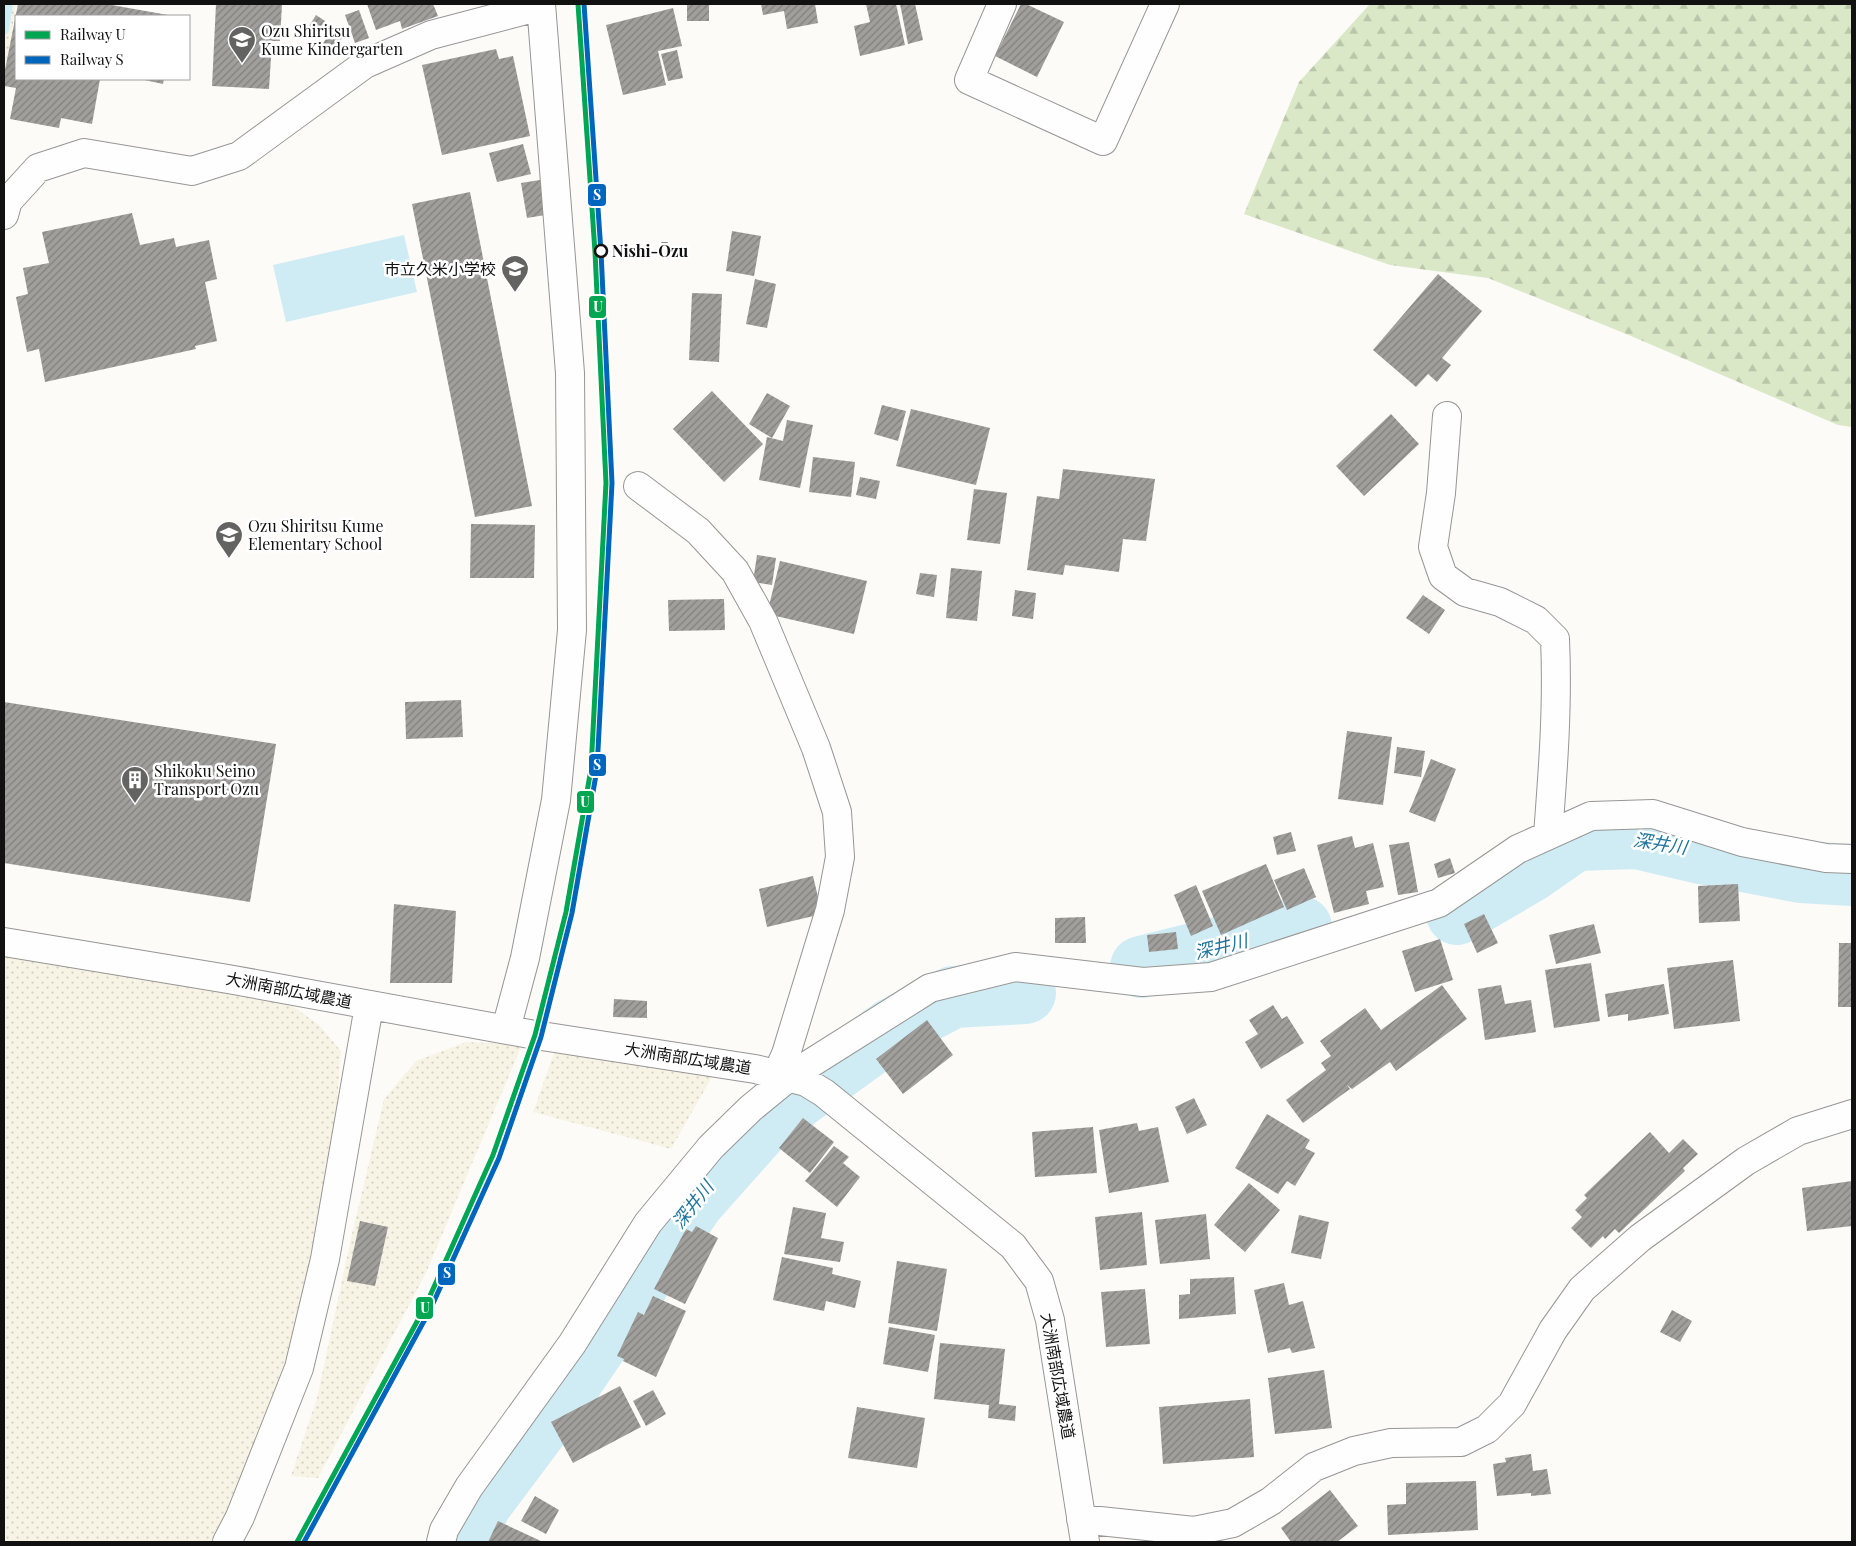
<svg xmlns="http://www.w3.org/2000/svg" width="1856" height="1546" font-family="'Playfair Display','Noto Sans JP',serif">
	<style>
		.farmland { fill: url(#farmland-dots) }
		.forest { fill: url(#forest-firs) }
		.water { fill: #cfecf4 }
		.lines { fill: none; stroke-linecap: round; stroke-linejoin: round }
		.stream { stroke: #cfecf4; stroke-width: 10 }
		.river { stroke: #cfecf4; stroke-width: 62 }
		.building { fill: url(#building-hatch) }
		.minor-casing { stroke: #979695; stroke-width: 30 }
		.minor { stroke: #fffefe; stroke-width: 28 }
		.rail-1-casing { stroke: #fff; stroke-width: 9 }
		.rail-2-casing { stroke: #fff; stroke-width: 9 }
		.rail-1 { stroke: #00a651; stroke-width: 5 }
		.rail-2 { stroke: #0065bd; stroke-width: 5 }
		.stop-dot { fill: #fff; stroke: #111; stroke-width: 2.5 }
		.labels { text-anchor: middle; stroke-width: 5; stroke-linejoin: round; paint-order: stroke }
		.poi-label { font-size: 16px; fill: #111; stroke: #fff; text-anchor: start }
		.stop-label { font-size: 16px; font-weight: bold; fill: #111; stroke: #fff; text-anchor: start }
		.street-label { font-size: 16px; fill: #111; stroke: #fff }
		.water-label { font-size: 18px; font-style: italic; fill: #1f749d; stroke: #fff }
		.line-badge { stroke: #fff; stroke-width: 2 }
		.badge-label { font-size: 14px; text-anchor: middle; font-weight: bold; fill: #fff }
	</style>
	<defs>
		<pattern id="farmland-dots" width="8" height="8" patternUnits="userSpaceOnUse" patternTransform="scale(1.25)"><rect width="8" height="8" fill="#f8f4e5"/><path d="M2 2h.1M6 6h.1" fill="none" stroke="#d4d0c3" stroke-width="1.8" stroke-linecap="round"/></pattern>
		<pattern id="forest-firs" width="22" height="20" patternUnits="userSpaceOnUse" patternTransform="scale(1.25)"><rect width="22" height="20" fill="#dae8c7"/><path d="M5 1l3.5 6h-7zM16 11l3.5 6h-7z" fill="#bac6aa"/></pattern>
		<pattern id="building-hatch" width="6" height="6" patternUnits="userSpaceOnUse" patternTransform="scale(1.25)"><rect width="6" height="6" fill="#a09f9c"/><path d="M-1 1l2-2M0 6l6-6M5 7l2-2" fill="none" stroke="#81807e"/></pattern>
	</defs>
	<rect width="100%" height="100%" fill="#fcfbf7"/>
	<path class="farmland" d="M4 4H16L4 81Z
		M4 953 270 999 294 1007 319 1025 341 1051 334 1141 310 1270 285 1369 229 1513 213 1542H4Z
		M466 1042 510 1044 521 1047 426 1273 318 1478 291 1476 317 1398 351 1238 384 1099 416 1061Z
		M555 1050 712 1077 671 1149 533 1112Z"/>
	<path class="forest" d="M1370 4H1852V427L1838 425 1631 336 1488 278 1390 265 1244 214 1299 82Z"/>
	<path class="water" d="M404 235 417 292 286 322 273 265Z"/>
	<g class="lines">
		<path class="stream" d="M4 30 8 4"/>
		<path class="river" d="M1457 914 1529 872 1575 840 1637 838 1701 853 1801 872 1852 875
			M1141 967 1301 927
			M462 1542 481 1503 562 1395 693 1202 765 1121 892 1029 953 997 1025 993"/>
	</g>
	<path class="building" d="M18 4H106L168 15 16 16V79H100L92 124 61 118 59 128 10 119 16 88 4 86V75Z
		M216 4H282L280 41H272L269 89 212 86Z
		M367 4H433L438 16 402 29 400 21 376 30Z
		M687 4H709V21H687Z
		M761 4H815L818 23 787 29 784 11 763 15Z
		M866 4H896L905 45 860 56 854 26 870 22Z
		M900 4H915L923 40 908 44Z
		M1021 4H1026L1064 22 1037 77 995 56Z
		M673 8 682 46 658 51 666 85 623 95 606 25Z
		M359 10 369 38 355 43 345 15Z
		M316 15 325 21 316 37 306 31Z
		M331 31 342 38 332 55 320 48Z
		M496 49 499 59 513 56 530 136 442 155 422 65Z
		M677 50 683 78 668 81 661 54Z
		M140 79H164L163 84Z
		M523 144 531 174 497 182 489 153Z
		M540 180 545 215 527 218 521 183Z
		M470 192 532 506 475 517 412 204Z
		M132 213 140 245 174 238 176 247 209 240 217 279 205 282 217 341 195 346 196 349 45 382 39 349 27 352 16 297 28 294 23 268 49 263 42 232Z
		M732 231 761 236 754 276 726 271Z
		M1438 274 1482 311 1442 358 1451 365 1437 382 1428 374 1416 387 1373 350Z
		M755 279 776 284 767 328 746 324Z
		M692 293 722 294 719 362 689 360Z
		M712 391 763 444 724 482 673 429Z
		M767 393 790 406 772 438 749 424Z
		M882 405 906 411 898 441 874 434Z
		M911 409 990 428 976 485 896 466Z
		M1391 414 1419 444 1364 496 1336 466Z
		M787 420 813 425 800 488 759 480 767 437 783 441Z
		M813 457 855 462 851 497 809 492Z
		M1063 469 1155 479 1146 541 1123 539 1119 572 1065 565 1063 575 1027 570 1037 496 1059 499Z
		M860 477 880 481 876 499 856 495Z
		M974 489 1007 493 1000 544 967 540Z
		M471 524 535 525 534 578H470Z
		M757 555 776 558 772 585 753 582Z
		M780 561 867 581 854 634 767 614Z
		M951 568 982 571 977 621 946 618Z
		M920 573 937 575 934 597 916 594Z
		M1015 590 1036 593 1033 619 1012 616Z
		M1423 595 1445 610 1429 634 1406 618Z
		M724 599 725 630 669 631 668 600Z
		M461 700 463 737 406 739 405 702Z
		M4 702 276 744 250 902 4 863Z
		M1347 731 1392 737 1383 805 1338 799Z
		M1397 747 1425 751 1421 777 1394 773Z
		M1431 759 1456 769 1435 822 1409 812Z
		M1291 832 1296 851 1277 855 1273 837Z
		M1352 836 1355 848 1373 843 1384 887 1366 891 1369 904 1334 913 1317 845Z
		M1409 842 1418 892 1398 895 1389 845Z
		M1450 858 1455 873 1438 878 1434 864Z
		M1266 864 1284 907 1221 935 1202 891Z
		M1304 868 1316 897 1287 910 1274 880Z
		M813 876 822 914 767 927 759 889Z
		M1738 884 1740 921 1699 923 1698 886Z
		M1196 885 1213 926 1191 936 1174 895Z
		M394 904 456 911 452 983H390Z
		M1484 914 1498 943 1477 953 1464 924Z
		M1085 917 1086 943H1055V918Z
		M1594 924 1601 953 1556 964 1549 935Z
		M1176 932 1178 949 1149 952 1147 935Z
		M1440 939 1453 980 1415 992 1402 951Z
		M1839 943H1852V1007H1838Z
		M1733 960 1740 1021 1674 1029 1667 968Z
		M1591 963 1600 1021 1554 1028 1545 970Z
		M1664 984 1669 1014 1628 1021V1014L1608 1017 1605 994Z
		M1442 985 1467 1019 1396 1071 1390 1062 1352 1089 1347 1085 1350 1089 1303 1123 1286 1100 1326 1070 1321 1063 1331 1056 1320 1041 1365 1008 1381 1030Z
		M1501 985 1505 1004 1531 1000 1536 1032 1485 1040 1478 989Z
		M614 999 647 1001V1018L613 1017Z
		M1273 1005 1282 1019 1287 1016 1304 1043 1261 1069 1245 1042 1258 1034 1249 1020Z
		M927 1020 953 1055 903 1094 876 1059Z
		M1194 1098 1207 1125 1187 1134 1175 1107Z
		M1267 1114 1310 1140 1305 1148 1315 1153 1295 1186 1287 1181 1278 1194 1235 1168Z
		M803 1118 834 1142 810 1173 779 1148Z
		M1137 1123 1139 1131 1158 1127 1169 1182 1109 1193 1099 1130Z
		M1093 1127 1097 1173 1035 1177 1032 1132Z
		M1650 1132 1669 1153 1683 1139 1698 1154 1683 1168 1685 1171 1619 1233 1615 1229 1605 1239 1603 1236 1591 1248 1571 1228 1582 1217 1575 1210 1587 1198 1584 1195Z
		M834 1146 849 1157 843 1163 860 1177 837 1207 805 1181Z
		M1852 1181V1226L1807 1231 1802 1188Z
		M1249 1183 1280 1210 1245 1252 1214 1225Z
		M793 1207 826 1213 821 1238 844 1242 840 1262 784 1254Z
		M1142 1212 1147 1265 1100 1270 1095 1217Z
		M1206 1214 1210 1259 1160 1264 1155 1220Z
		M1299 1215 1329 1222 1321 1259 1291 1253Z
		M360 1221 388 1227 375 1286 347 1281Z
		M696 1226 718 1238 685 1304 654 1289 686 1229 692 1232Z
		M782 1257 833 1268 832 1274 861 1281 855 1308 826 1301 824 1311 773 1300Z
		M897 1261 947 1269 937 1331 888 1323Z
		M1234 1277 1236 1314 1179 1319V1295L1190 1294V1279Z
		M1284 1283 1289 1305 1303 1301 1315 1348 1292 1353 1290 1348 1268 1353 1254 1290Z
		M1145 1289 1150 1344 1106 1347 1101 1292Z
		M653 1296 686 1311 656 1377 623 1361 624 1359 617 1356 638 1312 644 1315Z
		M1672 1310 1692 1321 1680 1342 1660 1332Z
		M889 1327 935 1335 928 1372 883 1364Z
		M940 1343 1005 1349 999 1404 1016 1406 1015 1421 988 1418 989 1405 934 1399Z
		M1324 1370 1332 1428 1275 1434 1268 1378Z
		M620 1386 641 1427 573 1463 551 1422Z
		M653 1390 666 1414 646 1426 633 1401Z
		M1250 1399 1254 1457 1163 1464 1159 1407Z
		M857 1407 925 1418 917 1468 848 1458Z
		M1531 1454 1533 1471 1547 1469 1551 1494 1531 1496V1493L1497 1496 1493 1464 1506 1462 1505 1458Z
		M1476 1481 1478 1530 1388 1535 1387 1505 1406 1504V1483Z
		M1330 1490 1358 1526 1337 1542H1291L1281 1528Z
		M535 1496 559 1510 546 1534 521 1521Z
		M498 1521 543 1542H488Z"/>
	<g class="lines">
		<defs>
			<path id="minor" d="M1002 4 969 80 1103 141 1165 4
				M4 215 8 201 38 168 84 153 192 171 239 156 365 64 431 35 541 6
				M1447 416 1441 493 1433 547 1443 576 1465 592 1500 602 1536 620 1555 639C1558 705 1553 770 1548 835
				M638 486 698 531 735 571 763 621 816 748 837 812 840 857 830 910 786 1054 777 1074
				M4 942 228 979 535 1035 755 1069 806 1082 824 1093 1013 1246 1039 1281 1050 1320 1085 1542
				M506 1029 525 958 556 800 572 630 570 373 541 4
				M1081 1519 1194 1531 1233 1523 1271 1501 1314 1467 1354 1451 1391 1443 1461 1442 1487 1429 1512 1404 1553 1330 1582 1289 1640 1238 1746 1161 1798 1131 1852 1114
				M227 1542 240 1517 299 1368 325 1259 369 1006
				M441 1542 444 1530 469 1487 572 1344 648 1223 711 1147 751 1108 789 1077 930 988 1015 967 1143 982 1211 977 1439 903 1518 849 1591 816 1653 814 1742 842 1826 858 1852 859"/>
		</defs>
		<use href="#minor" class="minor-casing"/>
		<use href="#minor" class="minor"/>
		<defs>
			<path id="rail-1" d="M297 1542 425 1307 493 1155 535 1035 566 912 591 769 606 483 595 252 578 4"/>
			<path id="rail-2" d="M304 1542 430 1310 499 1158 541 1037 572 913 597 769 612 483 601 252 584 4"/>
		</defs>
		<use href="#rail-1" class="rail-1-casing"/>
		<use href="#rail-2" class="rail-2-casing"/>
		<use href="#rail-1" class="rail-1"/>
		<use href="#rail-2" class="rail-2"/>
	</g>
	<defs>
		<symbol id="school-pin" viewBox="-11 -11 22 30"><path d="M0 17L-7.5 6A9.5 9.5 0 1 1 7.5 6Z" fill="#636362" stroke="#fff"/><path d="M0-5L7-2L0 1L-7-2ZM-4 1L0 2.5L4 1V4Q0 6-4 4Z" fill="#fff"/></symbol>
		<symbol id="building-pin" viewBox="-11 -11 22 30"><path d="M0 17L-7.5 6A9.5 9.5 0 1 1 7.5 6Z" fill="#636362" stroke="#fff"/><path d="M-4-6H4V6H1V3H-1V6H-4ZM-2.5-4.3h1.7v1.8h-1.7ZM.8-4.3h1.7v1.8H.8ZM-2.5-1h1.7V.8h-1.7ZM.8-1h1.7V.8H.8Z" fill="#fff"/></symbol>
	</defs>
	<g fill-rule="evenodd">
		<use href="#school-pin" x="226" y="24" width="32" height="43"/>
		<use href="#school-pin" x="499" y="253" width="32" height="43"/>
		<use href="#school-pin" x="213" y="519" width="32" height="43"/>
		<use href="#building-pin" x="119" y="764" width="32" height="43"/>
	</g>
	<circle class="stop-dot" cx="601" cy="251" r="6"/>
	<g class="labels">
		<g class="poi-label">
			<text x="261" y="37">Ozu Shiritsu<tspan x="261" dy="18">Kume Kindergarten</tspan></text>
			<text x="496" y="275" text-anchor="end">市立久米小学校</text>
			<text x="248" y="532">Ozu Shiritsu Kume<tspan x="248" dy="18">Elementary School</tspan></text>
			<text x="154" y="777">Shikoku Seino<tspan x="154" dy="18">Transport Ozu</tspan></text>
		</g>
		<g class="stop-label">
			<text x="612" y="257">Nishi-Ōzu</text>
		</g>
		<g class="street-label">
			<text transform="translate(289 990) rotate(11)" y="6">大洲南部広域農道</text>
			<text transform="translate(688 1058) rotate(9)" y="6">大洲南部広域農道</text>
			<text transform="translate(1058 1376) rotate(80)" y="6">大洲南部広域農道</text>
		</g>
		<g class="water-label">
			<text transform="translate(1660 844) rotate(9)" y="6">深井川</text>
			<text transform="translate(1221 947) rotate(-14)" y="6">深井川</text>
			<text transform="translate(693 1205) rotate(-52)" y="6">深井川</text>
		</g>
	</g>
	<g class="line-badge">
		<rect x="587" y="183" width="20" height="24" rx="5" fill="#0065bd"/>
		<rect x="588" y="295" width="19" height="24" rx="5" fill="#00a651"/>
		<rect x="588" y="753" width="19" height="24" rx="5" fill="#0065bd"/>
		<rect x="576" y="790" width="19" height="24" rx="5" fill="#00a651"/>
		<rect x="437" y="1262" width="19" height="24" rx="5" fill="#0065bd"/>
		<rect x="415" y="1296" width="19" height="24" rx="5" fill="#00a651"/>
	</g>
	<g class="badge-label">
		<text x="597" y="200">S</text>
		<text x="598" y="312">U</text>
		<text x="597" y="770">S</text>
		<text x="585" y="807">U</text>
		<text x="447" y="1278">S</text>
		<text x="425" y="1313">U</text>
	</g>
	<rect width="1856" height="1546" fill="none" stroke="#111111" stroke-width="10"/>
	<rect x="15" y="15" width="175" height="65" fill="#ffffff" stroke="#a0a0a0"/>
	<rect x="25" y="31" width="25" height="8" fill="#00a651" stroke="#a0a0a0"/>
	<text x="60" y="40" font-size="15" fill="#111111">Railway U</text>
	<rect x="25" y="56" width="25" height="8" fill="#0065bd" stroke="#a0a0a0"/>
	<text x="60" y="65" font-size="15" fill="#111111">Railway S</text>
</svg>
